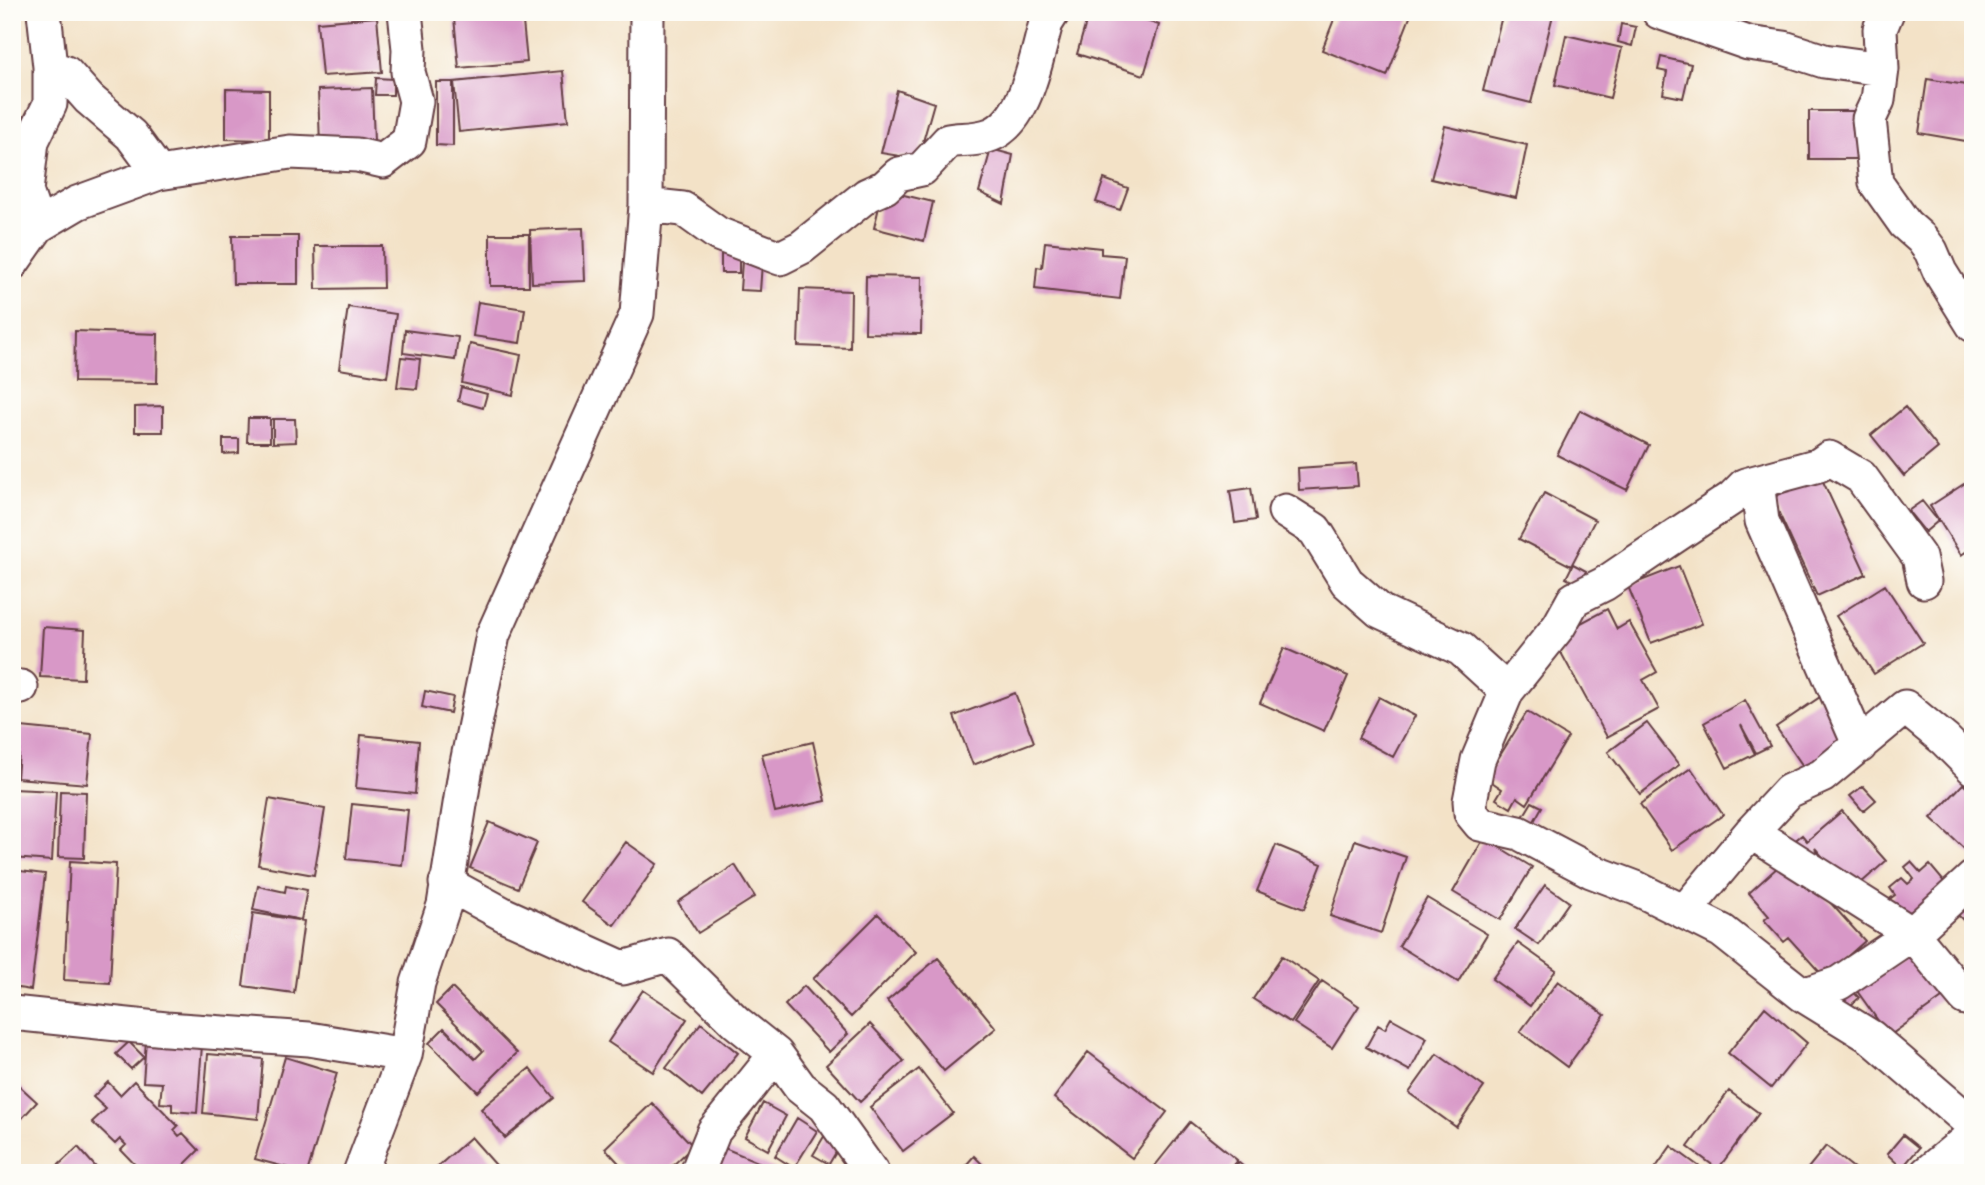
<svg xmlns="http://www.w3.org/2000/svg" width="1985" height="1185" font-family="'Balsamiq Sans',sans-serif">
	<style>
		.building { fill: #d898c7 }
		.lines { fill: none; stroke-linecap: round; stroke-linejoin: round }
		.minor-casing { stroke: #633c42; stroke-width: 37 }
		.minor { stroke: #fff; stroke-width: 33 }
	</style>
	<rect width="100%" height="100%" fill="#fdfcf7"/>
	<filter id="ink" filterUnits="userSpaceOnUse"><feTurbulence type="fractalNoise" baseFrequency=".0143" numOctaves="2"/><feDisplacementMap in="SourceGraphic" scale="14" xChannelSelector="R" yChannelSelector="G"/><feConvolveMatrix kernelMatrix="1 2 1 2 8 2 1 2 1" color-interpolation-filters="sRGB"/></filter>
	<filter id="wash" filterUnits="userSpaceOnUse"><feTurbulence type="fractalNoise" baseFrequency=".00686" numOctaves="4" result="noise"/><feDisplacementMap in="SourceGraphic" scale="28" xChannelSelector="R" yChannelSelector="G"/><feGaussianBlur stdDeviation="1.57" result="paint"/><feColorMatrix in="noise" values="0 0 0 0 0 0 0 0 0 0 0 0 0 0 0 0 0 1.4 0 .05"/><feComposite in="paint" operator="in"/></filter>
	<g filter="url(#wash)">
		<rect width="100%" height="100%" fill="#f3e2c7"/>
		<g id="blocks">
			<path class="building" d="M522 12 527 62 459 68 454 18Z
				M1089 12H1118L1159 25 1144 75 1077 54Z
				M1337 12H1412L1387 76 1322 50Z
				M1503 12H1540L1553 15 1531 103 1483 91Z
				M377 17 382 72 322 76 317 22Z
				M1621 24 1636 27 1632 46 1618 42Z
				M1566 35 1622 48 1610 98 1555 85Z
				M1661 57 1691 64 1683 98 1663 94 1667 72 1658 70Z
				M563 71 568 121 459 132 454 82Z
				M376 78 393 79V95H375Z
				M1927 79 1973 86 1966 141 1919 133Z
				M436 82H453V146L436 145Z
				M372 88 374 142 320 144 318 90Z
				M226 89 269 90V140L226 139Z
				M897 90 934 103 918 159 881 153Z
				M1809 111H1865L1866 159H1809Z
				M12 126 19 128 13 153H12Z
				M1445 126 1527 145 1516 198 1431 179Z
				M991 149 1013 155 1004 204 979 192Z
				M1104 179 1128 188 1120 210 1096 202Z
				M883 190 933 202 924 241 874 228Z
				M583 228 585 281 532 283 530 230Z
				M490 234H529V286H490Z
				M232 236H298V284H233Z
				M1045 242 1101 248V254L1125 256 1120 299 1035 289 1037 267 1042 268Z
				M315 246H382L383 288 316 289Z
				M721 252 739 253V273H721Z
				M742 261 762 263 760 291 740 290Z
				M866 276 922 277 921 334 865 333Z
				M800 289 851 291 850 348 798 346Z
				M478 302 525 309 520 343 473 336Z
				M348 307 396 314 387 377 339 369Z
				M405 330 458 337 455 360 403 353Z
				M75 331 158 334 157 383 74 382Z
				M12 343H20L19 365 12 364Z
				M470 344 521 355 513 395 462 383Z
				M401 357 420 359 417 389 397 387Z
				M461 387 487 394 483 408 458 401Z
				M163 406V432H135V407Z
				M1905 407 1938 448 1904 476 1871 435Z
				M1580 410 1649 445 1627 490 1557 455Z
				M248 418H270V442H247Z
				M273 419H295L296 442 273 443Z
				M223 439H239V453L223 454Z
				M1356 464 1358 486 1299 490 1298 468Z
				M1820 475 1866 574 1817 596 1772 498Z
				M1973 478V547L1961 555 1930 506Z
				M1251 488 1256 520 1235 523 1230 491Z
				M1544 493 1595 520 1571 566 1519 539Z
				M1922 501 1938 521 1925 532 1908 511Z
				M1573 564 1586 571 1579 585 1566 578Z
				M1679 566 1702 624 1651 643 1628 586Z
				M1885 585 1923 643 1874 674 1836 616Z
				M1607 609 1617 629 1629 622 1657 672 1643 680 1659 709 1607 737 1553 638Z
				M43 627 85 630 83 679 40 677Z
				M1284 648 1348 676 1324 731 1260 703Z
				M425 691 453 697 450 713 422 707Z
				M1015 693 1034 742 973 765 954 716Z
				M1826 693 1855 735 1805 769 1776 727Z
				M1379 697 1415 716 1393 757 1358 738Z
				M1745 700 1770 746 1756 753 1741 725 1755 754 1727 768 1704 723Z
				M1527 712 1568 737 1527 804 1517 797 1511 808 1496 799 1502 789 1486 778Z
				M1647 723 1679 765 1640 794 1608 752Z
				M21 727 92 734 87 784 17 778Z
				M361 735 419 741 415 794 356 788Z
				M813 742 826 801 775 812 762 754Z
				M1691 768 1723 815 1672 850 1640 804Z
				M1963 784 1973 793V857L1931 818Z
				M1863 786 1876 800 1863 811 1850 796Z
				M12 789 56 791 52 861 12 858Z
				M60 791 86 792 84 858 58 857Z
				M269 799 325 809 314 875 258 865Z
				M1532 802 1542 807 1533 823 1523 817Z
				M352 804 408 810 402 865 346 859Z
				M1842 811 1886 861 1852 891 1815 848 1818 854 1805 866 1788 846 1802 835 1807 841Z
				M489 822 537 843 518 888 470 868Z
				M1484 838 1532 867 1500 920 1453 892Z
				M1355 840 1406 857 1381 933 1330 916Z
				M626 842 657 864 614 925 582 902Z
				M1276 845 1322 864 1304 909 1257 891Z
				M1789 857 1865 941 1824 977 1789 938 1784 942 1764 920 1769 916 1749 893Z
				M70 861 116 864 110 983 64 980Z
				M1911 862 1921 873 1930 865 1951 890 1901 919 1887 901 1895 895 1890 888 1902 878 1908 884 1914 879 1905 867Z
				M735 865 755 897 698 933 678 902Z
				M12 870 45 874 31 990 12 987Z
				M1545 885 1569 902 1539 945 1515 929Z
				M258 886 285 892 286 886 307 890 301 920 253 910Z
				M1973 891V930L1953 910Z
				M1427 898 1487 934 1458 982 1399 946Z
				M253 913 304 921 294 993 243 986Z
				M878 914 916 952 851 1017 813 979Z
				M1518 943 1556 970 1530 1006 1492 979Z
				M1910 952 1942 998 1889 1036 1857 991Z
				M1282 956 1319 981 1291 1023 1253 999Z
				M938 958 996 1028 944 1071 887 1001Z
				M1322 981 1359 1006 1332 1048 1294 1023Z
				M1558 981 1605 1015 1567 1067 1520 1032Z
				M804 986 848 1034 829 1052 785 1005Z
				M1849 987 1859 998 1844 1011 1834 1000Z
				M452 988 517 1053 478 1092 429 1043 444 1028 475 1059 483 1051 436 1004Z
				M643 990 687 1019 653 1072 608 1042Z
				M1765 1007 1807 1043 1771 1088 1728 1053Z
				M1391 1018 1427 1038 1410 1071 1366 1047 1378 1025 1385 1029Z
				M701 1023 738 1053 702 1097 666 1068Z
				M870 1024 904 1061 860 1102 826 1065Z
				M146 1040 202 1045 197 1113 172 1111V1104L160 1103 162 1083 143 1082Z
				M129 1042 144 1057 131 1069 116 1054Z
				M1088 1052 1167 1112 1132 1158 1054 1098Z
				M208 1054 263 1059 258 1119 203 1113Z
				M1437 1054 1484 1087 1456 1127 1409 1093Z
				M285 1057 337 1073 307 1173 255 1159Z
				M530 1068 554 1098 505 1138 481 1109Z
				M919 1069 953 1113 903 1151 870 1107Z
				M12 1079 37 1102 12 1129Z
				M134 1081 178 1126 174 1130 179 1136 183 1133 199 1150 176 1173H143L121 1150 126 1145 120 1139 115 1144 92 1122 106 1109 93 1097 108 1082 120 1095Z
				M1729 1091 1759 1113 1718 1169 1688 1147Z
				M652 1103 693 1146 665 1173H628L605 1148Z
				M763 1103 786 1116 768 1150 745 1137Z
				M797 1118 817 1131 794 1168 775 1156Z
				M1190 1122 1237 1160 1227 1173H1161L1154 1167Z
				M826 1133 842 1142 829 1164 813 1155Z
				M1903 1135 1919 1148 1902 1168 1887 1154Z
				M471 1137 503 1173H437L434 1170Z
				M1671 1146 1708 1173H1652Z
				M1826 1146 1860 1173H1804Z
				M78 1147 101 1173H50Z
				M722 1147 775 1169 774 1173H711Z
				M974 1156 991 1173H959Z
				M1238 1162 1251 1173H1230Z"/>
		</g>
	</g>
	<g filter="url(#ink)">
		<use href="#blocks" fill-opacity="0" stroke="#633c42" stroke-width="2"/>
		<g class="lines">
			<defs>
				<path id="minor" d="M1659 12 1748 43 1784 48 1824 61 1882 69
					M1887 12 1880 29 1882 69 1878 100 1869 119 1876 183 1905 224 1922 239 1931 251 1940 272 1973 325
					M50 67 66 73 89 99 131 135 159 173
					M646 205 683 209 718 234 780 258 802 247 867 195 885 187 899 174 922 169 948 141C960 139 975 140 987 136 1026 125 1036 58 1046 23L1053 12
					M38 226 26 191 32 141 50 104V67L44 12
					M12 263 38 226 77 203 159 173 290 152 357 155 383 161 409 141 416 101 408 72 409 49 405 12
					M1757 482 1762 521 1860 746
					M1285 511 1315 530 1347 582 1380 611 1461 649 1507 691
					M1924 581 1919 557 1861 477 1829 458 1819 465 1745 485 1732 498 1666 542 1604 584 1574 599 1559 626 1507 691 1478 760 1470 801 1471 813 1480 824 1519 833 1591 871 1636 888 1722 931 1803 995 1871 1037 1973 1125
					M12 688 21 687
					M1751 832 1912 934 1965 998
					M446 883 505 915 623 968 668 955 736 1022 776 1054 800 1087 824 1106 872 1173
					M1685 911 1751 832 1789 791 1822 776 1905 707 1945 740 1973 768
					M1803 995 1839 983 1912 934 1973 878
					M12 1013 166 1029 309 1039 405 1055
					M360 1173 405 1055 418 983 444 905 465 773 493 635 637 314 646 205 647 12
					M697 1173 714 1131 776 1054
					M1927 1173 1973 1135"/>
			</defs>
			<use href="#minor" class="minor-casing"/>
			<use href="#minor" class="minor"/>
		</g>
	</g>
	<rect width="1985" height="1185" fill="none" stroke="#fdfcf7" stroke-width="42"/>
</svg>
